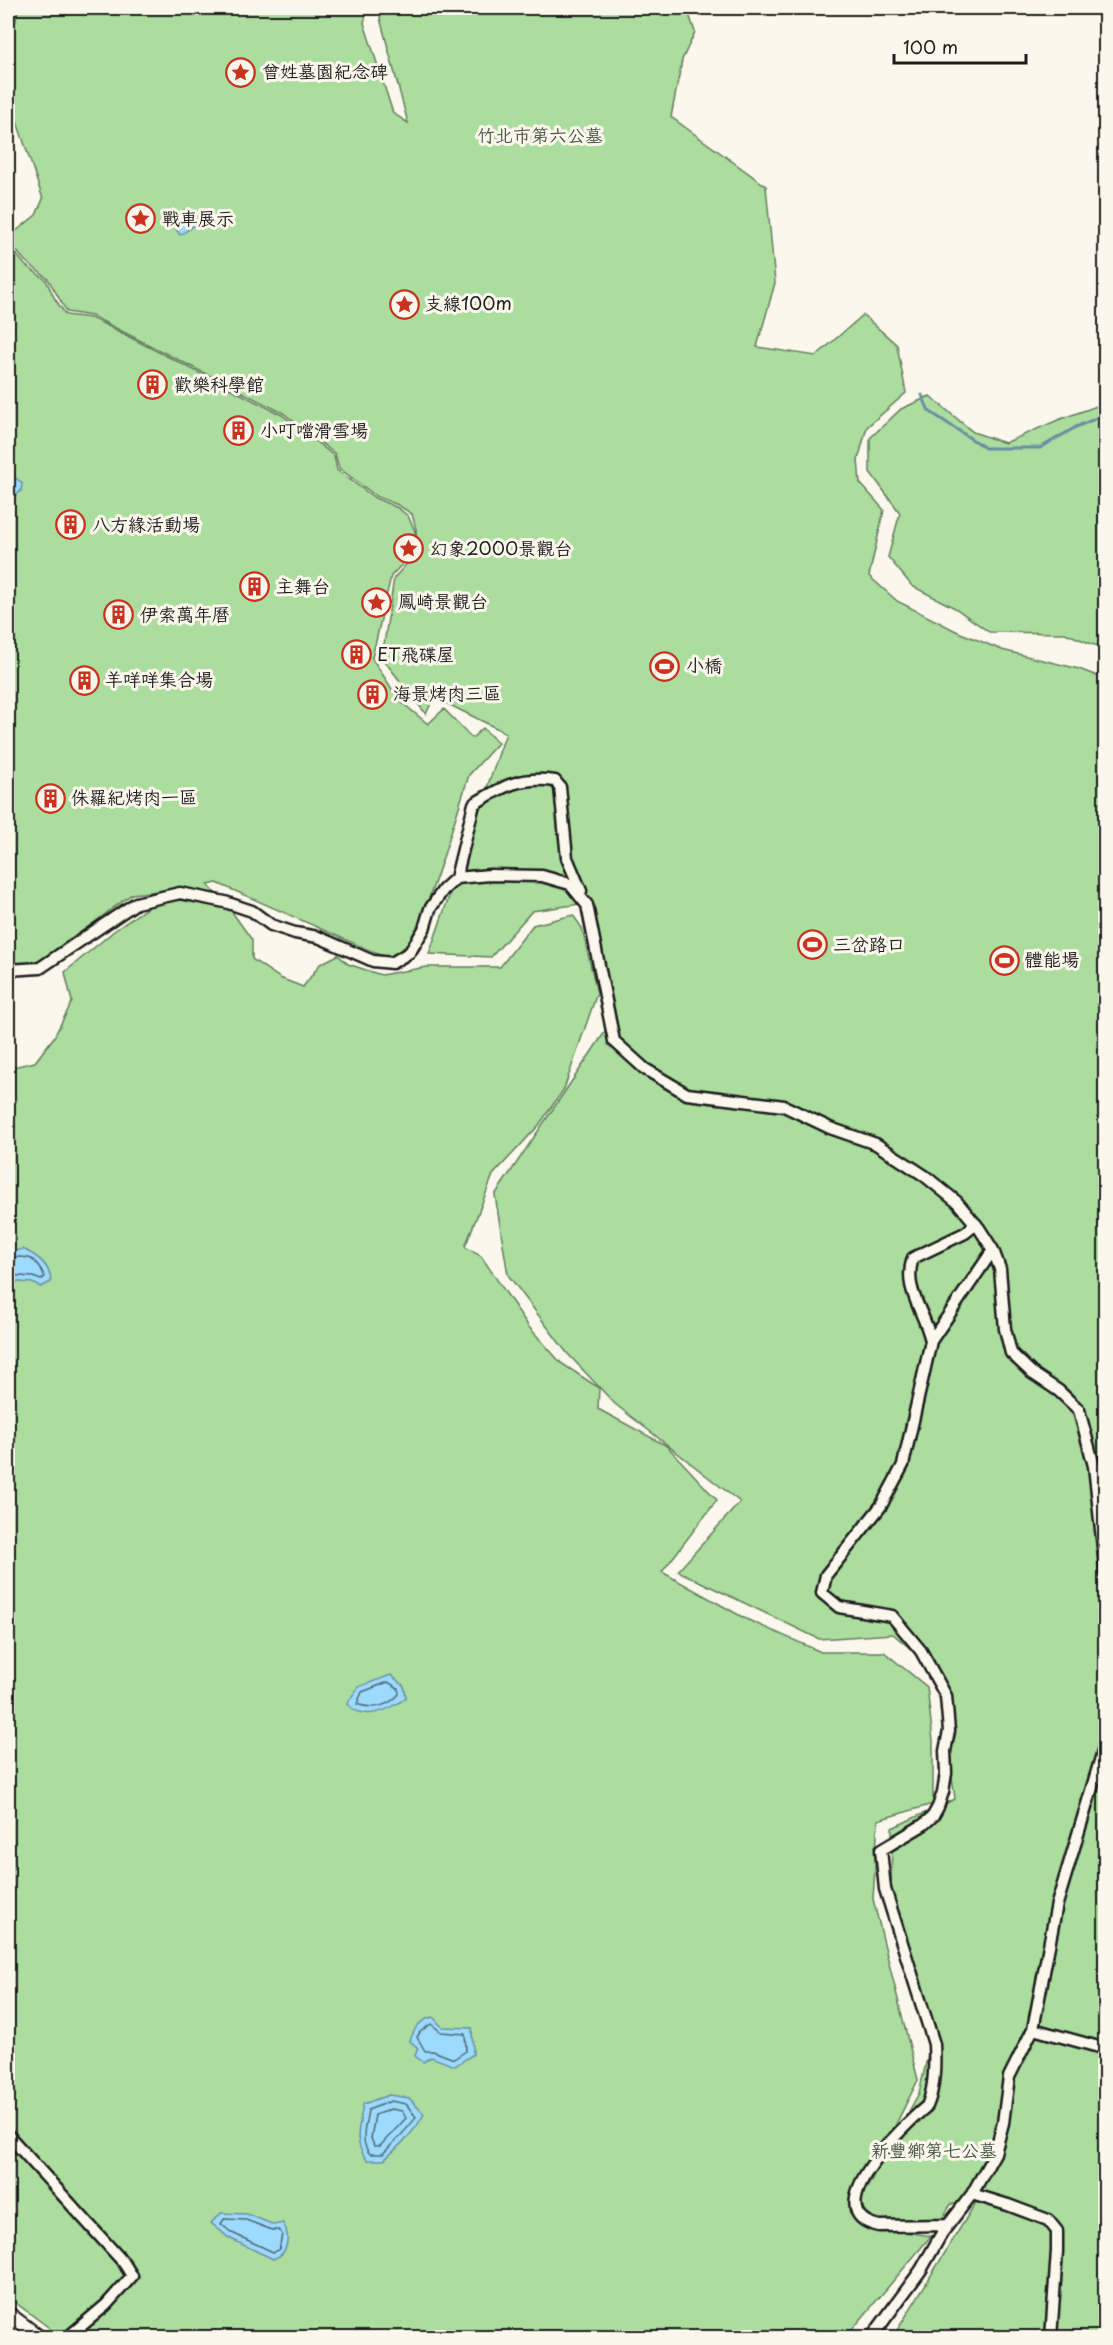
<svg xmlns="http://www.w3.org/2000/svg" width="1113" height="2345" font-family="'Playpen Sans','LXGW WenKai TC',sans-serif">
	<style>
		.green { fill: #aadd9e; stroke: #637c5d; stroke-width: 1.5 }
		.water { fill: #9cdafe; stroke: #698ea4; stroke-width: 1.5 }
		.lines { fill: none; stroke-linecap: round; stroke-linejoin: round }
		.shore { stroke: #4f6876; stroke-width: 1.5 }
		.stream { stroke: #698ea4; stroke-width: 3 }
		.minor-casing { stroke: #1c1c1c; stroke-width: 15 }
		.tertiary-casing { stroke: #1c1c1c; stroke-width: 16 }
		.minor { stroke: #fbf7ec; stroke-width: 10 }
		.tertiary { stroke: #fbf7ec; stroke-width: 12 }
		.labels { text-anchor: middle; stroke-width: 6; stroke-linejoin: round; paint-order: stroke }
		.poi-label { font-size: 18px; fill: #1c1c1c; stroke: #fbf7ec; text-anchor: start }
		.park-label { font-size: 18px; fill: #475643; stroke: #fbf7ec }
	</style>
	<rect width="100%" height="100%" fill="#fbf7ec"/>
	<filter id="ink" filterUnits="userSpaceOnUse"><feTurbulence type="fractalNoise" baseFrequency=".0167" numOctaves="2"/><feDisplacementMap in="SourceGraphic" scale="12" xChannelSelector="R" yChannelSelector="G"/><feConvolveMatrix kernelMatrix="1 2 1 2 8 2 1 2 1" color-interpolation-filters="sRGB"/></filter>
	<g filter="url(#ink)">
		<path class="green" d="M18 8H368L364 23 393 113 408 123 380 18 384 8H687L695 32 682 60 671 117 766 186 775 283 757 347 816 356 863 315 897 345 906 393 867 427 858 460 860 483 884 510 869 576 897 601 958 632 1002 650 1079 669 1105 679V2337H893L975 2204H951L941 2221 888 2219 894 2230 931 2236 846 2337 84 2338 79 2334 80 2337 59 2338 48 2327 8 2297V1068L35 1062 54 1037 72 1002 65 972 114 931 161 898 184 888 132 894 36 966 8 964V244L25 265 46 280 55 299 66 315 91 318 106 325 282 415 334 456 337 470 375 498 398 508 408 516 415 531V545L410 556 391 576 372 658 399 700 428 724 444 709 472 738 483 728 498 743 469 775 442 861 412 947 387 958 217 883 208 885 232 912 252 940V959L280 978 303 987 320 964 338 955 348 964 381 975 427 967H500L533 925 573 915 582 928 597 993 564 1089 539 1125 493 1175 465 1247 481 1256 529 1327 561 1363 599 1388 598 1409 667 1446 717 1500 662 1572 746 1619 821 1652H884L927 1687 933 1741V1804L878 1820 873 1899 918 2080 894 2128 860 2177 867 2188 919 2093 929 2050 891 1901 892 1828 955 1799 938 1672 893 1634 819 1639 678 1571 740 1502 615 1404 567 1353 508 1275 495 1195 613 1020 598 944 580 904 532 911 491 957 429 954 506 733 434 697 426 714 382 658 394 578 411 559 417 546 416 529 412 514 398 505 376 496 339 468 335 454 283 413 92 316 67 312 48 279 25 261 10 243V236L36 215 43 199 8 95V61Z
			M930 396 973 432 1005 443 1058 420 1105 403V646L1094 645 1065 633 989 632 955 608 912 586 888 557 900 513 870 472V438L901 409Z"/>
		<path class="water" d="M184 210 195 225 180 235 170 220Z
			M8 472 22 483 21 491 8 501Z
			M23 1249C37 1256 50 1264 51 1282L41 1287 32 1283 8 1281V1253Z
			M391 1675 404 1686 406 1698C389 1710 364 1723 347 1704L358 1687Z
			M433 2017 442 2027 472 2028 473 2054 455 2066 431 2057 423 2062 415 2056 418 2048 410 2041C414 2029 419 2020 433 2017Z
			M389 2095 409 2098 424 2114C415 2132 399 2146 384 2160H367C352 2141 360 2126 363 2104Z
			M221 2213 247 2214 274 2225 283 2223C290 2236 289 2254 273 2259L229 2238 211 2223Z"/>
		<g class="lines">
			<path class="shore" d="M8 1258C28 1255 35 1256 45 1277L41 1280 33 1277 8 1275
				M388 1682 398 1688 399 1694C388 1707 372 1710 357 1704L362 1692Z
				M431 2024 441 2032 465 2034 466 2051 454 2059 433 2051H425L417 2037 420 2032Z
				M391 2101 406 2104 416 2117C411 2126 391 2145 383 2154H370C359 2142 366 2125 368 2110Z
				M391 2109 402 2111 406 2118 380 2146H374L371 2138 375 2115Z
				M224 2219 246 2220 272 2230H279L282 2234 279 2250 273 2252 232 2233 221 2224Z"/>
			<path class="stream" d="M922 395 929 411 985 448H1040L1076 427 1106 414"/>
			<defs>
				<path id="minor" d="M456 878 474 804C503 786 521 776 555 781L560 787 567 858 581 891
					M8 970 40 968 136 903 180 893 225 902 252 911 271 925 295 933 318 937 373 961 392 963 410 952 424 929 430 909 443 890 456 878 490 875 542 876 570 884 587 905 614 1041 645 1069 687 1094 784 1106 830 1128 876 1144 925 1176 957 1202 979 1228 993 1250 1000 1269 1005 1329 1011 1353 1032 1373 1059 1391 1079 1410 1094 1466 1106 1575
					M931 1341C925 1311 902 1289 913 1258L965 1233 976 1224
					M1033 2029 1106 2049
					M8 2135 124 2263 132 2276 106 2305 67 2338
					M972 2194 1008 2205 1048 2220 1057 2231V2251L1051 2338
					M948 2225 879 2226C813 2212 904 2125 927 2106 935 2088 935 2063 934 2044L885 1889 881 1850 923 1825 933 1816 938 1807 943 1792 946 1773 945 1751 949 1731 946 1696 921 1651 892 1616 839 1607 822 1593 826 1575 881 1506 903 1465 931 1341 993 1250
					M871 2338 921 2270 942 2233 972 2194 995 2153 1003 2123 1009 2077 1033 2029 1057 1904 1106 1741"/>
				<path id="tertiary" d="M8 2313 41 2338"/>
			</defs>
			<use href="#minor" class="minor-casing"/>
			<use href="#tertiary" class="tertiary-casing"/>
			<use href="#minor" class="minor"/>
			<use href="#tertiary" class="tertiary"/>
		</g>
	</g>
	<defs>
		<symbol id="sight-ring" viewBox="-11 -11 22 22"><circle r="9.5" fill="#fbf7ec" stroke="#c8321e" stroke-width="1.5"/><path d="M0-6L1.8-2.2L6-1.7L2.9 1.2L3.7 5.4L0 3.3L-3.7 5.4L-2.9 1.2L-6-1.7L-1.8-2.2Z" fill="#c8321e"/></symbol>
		<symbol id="building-ring" viewBox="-11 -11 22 22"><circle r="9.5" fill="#fbf7ec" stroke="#c8321e" stroke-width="1.5"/><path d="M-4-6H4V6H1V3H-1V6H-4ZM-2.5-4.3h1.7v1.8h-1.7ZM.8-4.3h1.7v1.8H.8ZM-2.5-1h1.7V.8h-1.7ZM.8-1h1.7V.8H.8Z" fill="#c8321e"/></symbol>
		<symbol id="stadium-ring" viewBox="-11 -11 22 22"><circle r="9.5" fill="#fbf7ec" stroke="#c8321e" stroke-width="1.5"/><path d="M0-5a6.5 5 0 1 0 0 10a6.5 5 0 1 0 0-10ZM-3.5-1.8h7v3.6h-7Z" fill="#c8321e"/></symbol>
	</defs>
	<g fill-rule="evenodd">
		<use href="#sight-ring" x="224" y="56" width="33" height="33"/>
		<use href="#sight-ring" x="124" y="202" width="33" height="33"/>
		<use href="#sight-ring" x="388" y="288" width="33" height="33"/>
		<use href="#building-ring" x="136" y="368" width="33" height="33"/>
		<use href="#building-ring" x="222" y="414" width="33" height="33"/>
		<use href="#building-ring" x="54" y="508" width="33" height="33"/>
		<use href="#sight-ring" x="392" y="532" width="33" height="33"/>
		<use href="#building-ring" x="238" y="570" width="33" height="33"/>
		<use href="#sight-ring" x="360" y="586" width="33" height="33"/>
		<use href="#building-ring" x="102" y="598" width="33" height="33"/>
		<use href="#building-ring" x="340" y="638" width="33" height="33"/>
		<use href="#stadium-ring" x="648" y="650" width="33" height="33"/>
		<use href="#building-ring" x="68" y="664" width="33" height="33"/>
		<use href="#building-ring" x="356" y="678" width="33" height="33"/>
		<use href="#building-ring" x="34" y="782" width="33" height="33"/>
		<use href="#stadium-ring" x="796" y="928" width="33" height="33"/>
		<use href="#stadium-ring" x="988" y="944" width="33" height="33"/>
	</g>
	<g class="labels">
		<g class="poi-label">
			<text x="262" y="78">曾姓墓園紀念碑</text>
			<text x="162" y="225">戰車展示</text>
			<text x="425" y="310">支線100m</text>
			<text x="174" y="391">歡樂科學館</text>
			<text x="260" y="437">小叮噹滑雪場</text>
			<text x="92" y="531">八方緣活動場</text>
			<text x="430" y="555">幻象2000景觀台</text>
			<text x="276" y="593">主舞台</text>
			<text x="398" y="608">鳳崎景觀台</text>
			<text x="140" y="621">伊索萬年曆</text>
			<text x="377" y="661">ET飛碟屋</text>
			<text x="686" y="672">小橋</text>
			<text x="105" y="686">羊咩咩集合場</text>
			<text x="393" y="700">海景烤肉三區</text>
			<text x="71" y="804">侏羅紀烤肉一區</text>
			<text x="833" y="951">三岔路口</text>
			<text x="1025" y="966">體能場</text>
		</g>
		<g class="park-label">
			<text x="540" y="142">竹北市第六公墓</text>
			<text x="934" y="2157">新豐鄉第七公墓</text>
		</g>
	</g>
	<rect width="1113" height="2345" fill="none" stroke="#fbf7ec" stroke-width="30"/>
	<rect x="15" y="15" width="1083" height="2315" fill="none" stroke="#1c1c1c" stroke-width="2" filter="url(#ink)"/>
	<path d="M894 54v9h132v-9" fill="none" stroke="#1c1c1c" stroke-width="3"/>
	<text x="903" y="54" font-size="18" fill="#1c1c1c" stroke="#fbf7ec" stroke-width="4.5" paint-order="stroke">100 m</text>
</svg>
